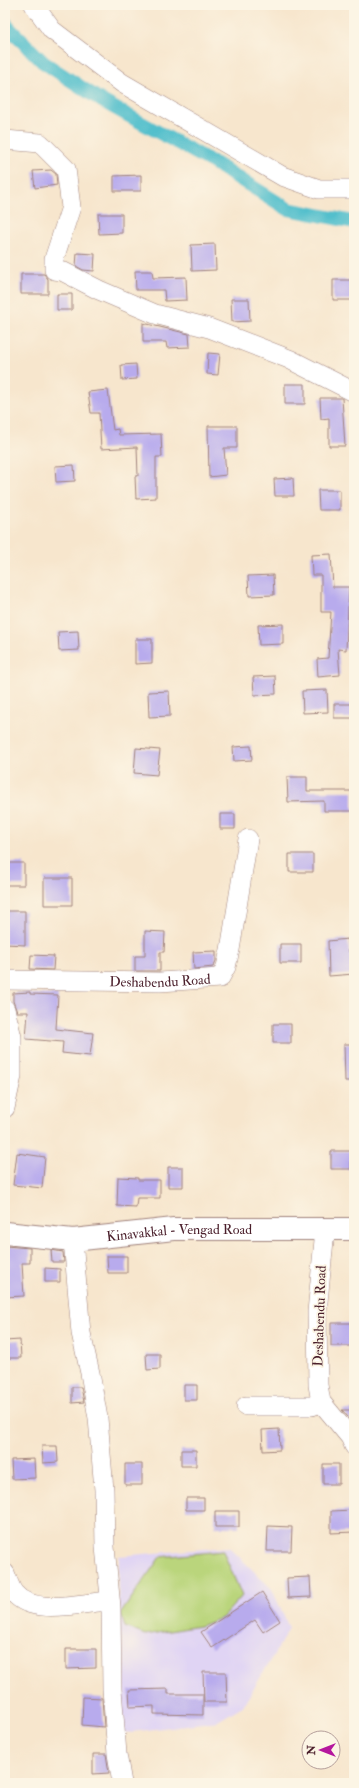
<svg xmlns="http://www.w3.org/2000/svg" width="359" height="1788" font-family="'IM FELL Double Pica',serif">
	<style>
		.built { fill: #e0d4f4 }
		.green { fill: #bad57b; stroke: #827a53 }
		.lines { fill: none; stroke-linecap: round; stroke-linejoin: round }
		.canal { stroke: #53bfcc; stroke-width: 14 }
		.building { fill: #b8abed }
		.minor-casing { stroke: #a0827c; stroke-width: 20 }
		.major-casing { stroke: #a0827c; stroke-width: 24 }
		.minor { stroke: #fff; stroke-width: 19 }
		.major { stroke: #fff; stroke-width: 22 }
		.labels { text-anchor: middle; stroke-width: 3.5; stroke-linejoin: round; paint-order: stroke }
		.street-label { font-size: 14px; fill: #4a1f2b; stroke: #fcf5e5 }
	</style>
	<rect width="100%" height="100%" fill="#fcf5e5"/>
	<filter id="ink" filterUnits="userSpaceOnUse"><feTurbulence type="fractalNoise" baseFrequency=".025" numOctaves="2"/><feDisplacementMap in="SourceGraphic" scale="8" xChannelSelector="R" yChannelSelector="G"/><feConvolveMatrix kernelMatrix="1 2 1 2 8 2 1 2 1" color-interpolation-filters="sRGB"/></filter>
	<filter id="wash" filterUnits="userSpaceOnUse"><feTurbulence type="fractalNoise" baseFrequency=".012" numOctaves="4" result="noise"/><feDisplacementMap in="SourceGraphic" scale="16" xChannelSelector="R" yChannelSelector="G"/><feGaussianBlur stdDeviation="0.9" result="paint"/><feColorMatrix in="noise" values="0 0 0 0 0 0 0 0 0 0 0 0 0 0 0 0 0 1.4 0 .05"/><feComposite in="paint" operator="in"/></filter>
	<g filter="url(#wash)">
		<rect width="100%" height="100%" fill="#f7e6cd"/>
		<path class="built" d="M229 1547 272 1589 289 1628 276 1651 244 1705 218 1721 123 1733 117 1661 119 1556Z"/>
		<path class="green" d="M223 1551 242 1596 222 1618 200 1626 145 1635 125 1627 121 1613 160 1557Z"/>
		<g class="lines">
			<path class="canal" d="M5 22 8 27 43 62 102 101 214 163 288 209 354 222"/>
		</g>
		<g id="blocks">
			<path class="building" d="M51 170 56 174 57 185 35 188 33 171Z
				M141 175V191H114V176Z
				M98 214H122V233L99 234Z
				M215 244 216 270 192 271 191 245Z
				M77 253 95 254 94 271 83 270 76 266Z
				M135 271H152L153 278 186 277 187 300 165 301 164 290H136Z
				M21 274H44L48 279V294H21Z
				M333 280H354V300H333Z
				M57 294H72V310H57Z
				M231 299H249L250 321 232 322Z
				M143 323 189 334 190 347 167 348 166 342H143Z
				M208 353 220 354 218 375 207 374Z
				M136 364 137 379 122 380 121 365Z
				M285 384H305V404H285Z
				M108 390 113 430 118 429 119 435 161 434 162 457H156V498L136 499 135 476H138L137 447 101 449 99 413H91L88 392Z
				M320 398H342L345 446H329V418L321 419Z
				M208 426H237V448H224L226 475 209 477Z
				M74 465 75 481 56 482 55 466Z
				M293 478 294 496H275L274 479Z
				M318 490H340V510H319Z
				M331 554 333 587H349L346 650 338 649 340 675 318 677 317 659 328 658 331 612H321V575H312L311 555Z
				M273 575 274 595 249 596 248 576Z
				M283 624V644L259 645 258 625Z
				M78 631 79 650 59 651 58 632Z
				M135 639H152V663L135 664Z
				M275 676 276 694 254 695 253 677Z
				M327 690 328 712 303 713 302 691Z
				M169 691 170 716 149 717 148 692Z
				M334 704H354V718H334Z
				M251 746 252 760 234 761 233 747Z
				M136 748 160 750 157 775 134 773Z
				M287 777H307V791H353V811H324V801L288 802Z
				M220 814H235V829H220Z
				M289 854H313V872H289Z
				M5 863H24V885H5Z
				M44 878H72V905H44Z
				M5 911H25V945L5 944Z
				M145 931 165 932 164 952H160V971H135V956H145Z
				M348 939 349 952 354 951V974L329 976 328 941Z
				M280 944H301V963H280Z
				M216 951V961L213 967 194 969 193 952Z
				M31 955 54 956 53 970 30 969Z
				M30 992V994L58 995 56 1029 93 1033 90 1056 62 1053 63 1042 26 1039 28 1012H17L13 1001V993Z
				M273 1024H291V1043H273Z
				M344 1044H354V1081H345Z
				M331 1151H351V1169H331Z
				M17 1153 45 1157 42 1188 13 1185Z
				M168 1167H183V1187H168Z
				M118 1177 138 1178V1180H160V1198H137L136 1207 117 1206Z
				M5 1246 30 1248V1263H22L24 1296 5 1297Z
				M51 1250 63 1252 64 1262H52Z
				M107 1256H127V1273H108Z
				M45 1268 60 1269V1282H45Z
				M331 1323H354V1346H331Z
				M20 1340 21 1358H5V1341Z
				M146 1354H160V1369L147 1370Z
				M184 1385H197V1400H184Z
				M72 1387H81L84 1402 72 1403Z
				M342 1410H354V1424Z
				M279 1429 280 1450 263 1451 262 1430Z
				M42 1446H57L58 1462 43 1463Z
				M181 1450H196V1466H181Z
				M34 1459 35 1478 12 1479 11 1460Z
				M125 1464H142V1485H125Z
				M323 1464H339V1484H323Z
				M186 1498H204V1510H186Z
				M353 1510 354 1532 331 1533V1511Z
				M215 1511H239V1527H215Z
				M268 1526 292 1527 291 1551H267Z
				M310 1577 311 1597 288 1598 287 1578Z
				M262 1592 280 1621 263 1632 255 1620 212 1648 201 1632Z
				M66 1649H96V1668L66 1669Z
				M203 1672H226L227 1702H204Z
				M168 1689V1694H203V1715L154 1714V1706L130 1707 129 1690Z
				M83 1697 102 1698 104 1727 82 1725Z
				M93 1754H106L109 1773 93 1774Z"/>
		</g>
	</g>
	<g filter="url(#ink)">
		<use href="#blocks" fill-opacity="0" stroke="#a0827c" stroke-width="1"/>
		<g class="lines">
			<defs>
				<g id="minor">
					<path d="M34 5 52 30 122 83 282 176 319 189H354"/>
					<path d="M5 140 40 143 66 169 71 207 54 259V270L62 271 99 290 155 314 209 328 289 359 354 392"/>
					<path id="s1" d="M5 980 160 982 220 978 226 967 230 950 248 839"/>
					<path d="M5 1009 12 1037V1076L5 1108"/>
					<path d="M325 1230 317 1312 318 1385 321 1402 350 1437 354 1446"/>
					<path d="M73 1240 81 1333 90 1373 98 1418 104 1490 105 1547 111 1607 112 1689 117 1754 122 1783"/>
					<path d="M246 1406H312L321 1402"/>
					<path d="M5 1573C8 1580 10 1588 14 1593 33 1617 84 1602 110 1601"/>
				</g>
				<g id="major">
					<path id="s2" d="M5 1233 73 1240 174 1229H354"/>
				</g>
			</defs>
			<use href="#minor" class="minor-casing"/>
			<use href="#major" class="major-casing"/>
			<use href="#minor" class="minor"/>
			<use href="#major" class="major"/>
		</g>
	</g>
	<g class="labels">
		<g class="street-label">
			<text dy="5" stroke="none"><textPath href="#s1" startOffset="155">Deshabendu Road</textPath></text>
			<text dy="5" stroke="none"><textPath href="#s2" startOffset="175">Kinavakkal - Vengad Road</textPath></text>
			<text transform="translate(319 1316) rotate(-88)" y="5">Deshabendu Road</text>
		</g>
	</g>
	<rect width="359" height="1788" fill="none" stroke="#fcf5e5" stroke-width="20"/>
	<g transform="translate(321 1750) rotate(270)"><circle r="19" fill="#fcf5e5" stroke="#b59f9b"/>
	<path d="M0-3L7 15L0 10L-7 15Z" fill="#b5179e"/>
	<text y="-6" font-size="11" font-weight="bold" text-anchor="middle" fill="#4a1f2b">N</text>
	</g>
</svg>
